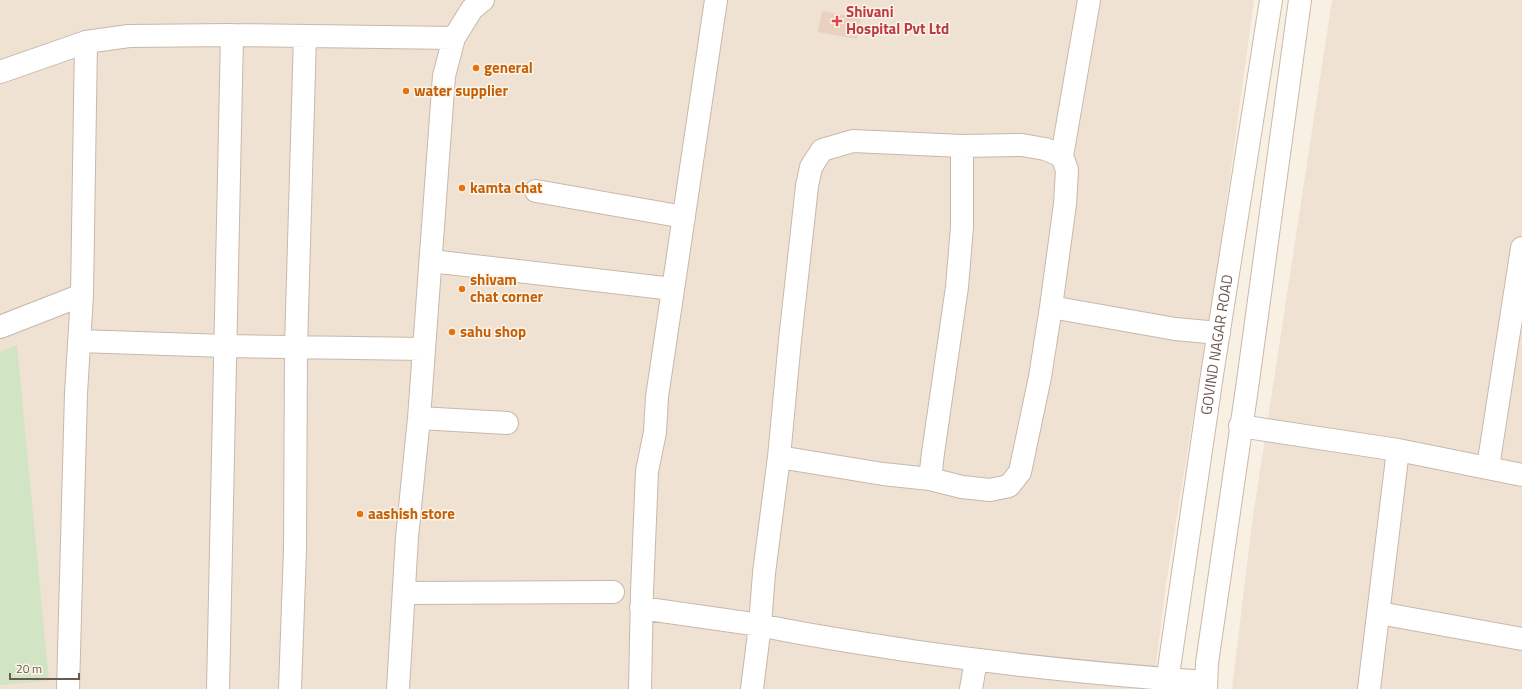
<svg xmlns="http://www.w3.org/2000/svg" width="1522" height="689" font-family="'Titillium Web',sans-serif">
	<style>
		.residential { fill: #efe2d3 }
		.green { fill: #d1e4c4 }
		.building { fill: #ead0bf }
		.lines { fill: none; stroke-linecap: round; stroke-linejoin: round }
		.minor-casing { stroke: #c7b8ac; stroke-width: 24 }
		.secondary-casing { stroke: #cab9aa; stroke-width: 24 }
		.minor { stroke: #fff; stroke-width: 22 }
		.secondary { stroke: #fff; stroke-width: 22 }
		.health-dot { fill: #e0444e; stroke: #fcf5e9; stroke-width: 1.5 }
		.food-dot { fill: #e8710a; stroke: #fcf5e9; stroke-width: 1.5 }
		.labels { text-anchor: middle; stroke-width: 3; stroke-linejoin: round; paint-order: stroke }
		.health-label { font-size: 15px; font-weight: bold; fill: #be3a42; stroke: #fcf5e9; text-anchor: start }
		.food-label { font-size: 15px; font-weight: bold; fill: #c56008; stroke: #fcf5e9; text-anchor: start }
		.street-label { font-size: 15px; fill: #6d584d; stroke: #fcf5e9 }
	</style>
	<rect width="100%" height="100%" fill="#f8f0e3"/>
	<path class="residential" d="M0 0H1254L1219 257 1166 584 1153 689H0Z
		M1332 0H1522V689H1232L1252 523Z"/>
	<path class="green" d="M17 345 49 681 0 685V352Z"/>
	<path class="building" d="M822 11 861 18 857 39 818 32Z"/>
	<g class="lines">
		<defs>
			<path id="minor" d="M0 72 86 42 129 36 232 35 454 38
				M1062 156 1045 149 1022 145 962 146 853 141 822 150 811 167 807 186 790 340 779 457 764 573 760 625C810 636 861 643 912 651 1009 665 1108 675 1206 682
				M536 191 684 217
				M431 261 673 289
				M1051 307 1175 329 1219 333
				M0 327 82 295
				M79 341 225 346 424 349
				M419 418 507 423
				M1240 426 1398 450 1522 475
				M779 457 883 474 930 479 962 487 990 490 1009 486 1020 472 1040 377 1051 307 1065 204 1067 170 1062 156 1089 0
				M1488 467 1522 248
				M930 479 933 453 957 287 962 227V146
				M404 593 613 592
				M641 608 760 625 752 689
				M1379 613 1522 639
				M68 689 76 393 82 295 86 42
				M218 689 232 35
				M290 689 295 551 296 347 305 36
				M398 689 407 537 419 418 444 76 454 38 472 9 483 0
				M640 689 642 592 647 471 655 432 657 397 716 0
				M971 689 976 660
				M1369 689 1398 450"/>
			<g id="secondary">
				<path id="s1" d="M1166 689 1212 375 1271 0"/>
				<path d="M1206 689 1207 663 1248 381 1300 0"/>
			</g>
		</defs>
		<use href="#minor" class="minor-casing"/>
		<use href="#secondary" class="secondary-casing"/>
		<use href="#minor" class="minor"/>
		<use href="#secondary" class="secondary"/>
	</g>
	<path class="health-dot" d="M835 15h4v4h4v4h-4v4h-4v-4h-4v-4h4z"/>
	<g class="food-dot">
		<circle cx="476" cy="68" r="4"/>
		<circle cx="406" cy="91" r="4"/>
		<circle cx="462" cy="188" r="4"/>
		<circle cx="462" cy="289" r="4"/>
		<circle cx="452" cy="332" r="4"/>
		<circle cx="360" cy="514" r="4"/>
	</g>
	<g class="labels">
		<g class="health-label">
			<text x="846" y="17">Shivani<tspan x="846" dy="17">Hospital Pvt Ltd</tspan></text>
		</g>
		<g class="food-label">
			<text x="484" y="73">general</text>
			<text x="414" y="96">water supplier</text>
			<text x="470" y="193">kamta chat</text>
			<text x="470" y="285">shivam<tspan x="470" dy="17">chat corner</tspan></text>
			<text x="460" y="337">sahu shop</text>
			<text x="368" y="519">aashish store</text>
		</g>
		<g class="street-label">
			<text dy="5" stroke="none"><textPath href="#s1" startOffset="348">GOVIND NAGAR ROAD</textPath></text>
		</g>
	</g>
	<path d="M10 673v6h69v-6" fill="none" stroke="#6d584d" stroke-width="2"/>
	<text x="16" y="673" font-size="12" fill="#6d584d" stroke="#fcf5e9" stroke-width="3" paint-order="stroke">20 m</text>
</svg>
